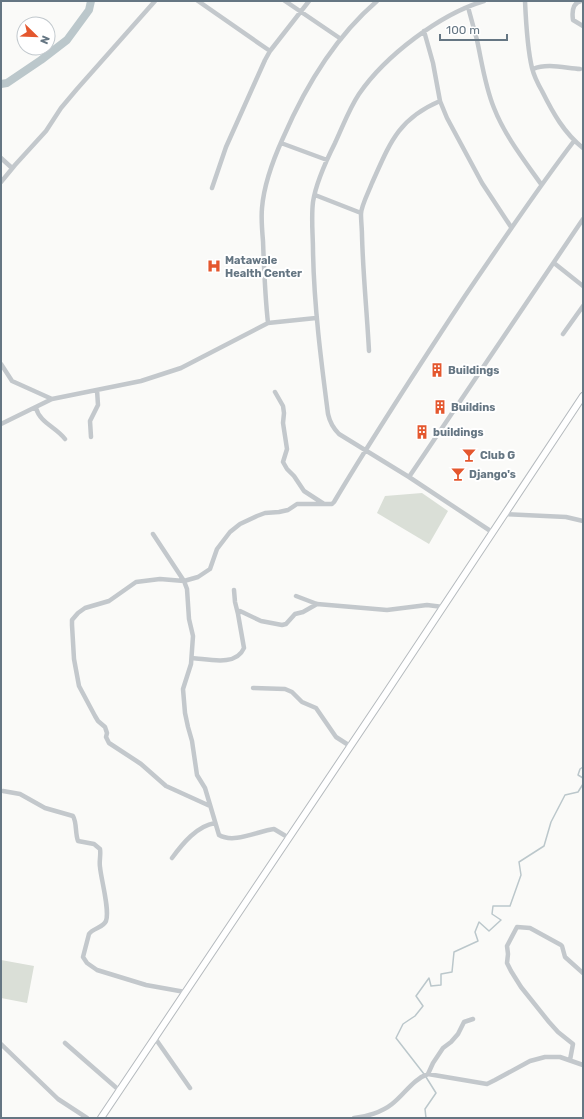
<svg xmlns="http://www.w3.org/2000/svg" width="584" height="1119" font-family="Rubik,sans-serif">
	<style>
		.green { fill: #dadfd7 }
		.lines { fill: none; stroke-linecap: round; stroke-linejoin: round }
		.stream { stroke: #bbc7cb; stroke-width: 1.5 }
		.river { stroke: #bbc7cb; stroke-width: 8 }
		.major-casing { stroke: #b5babe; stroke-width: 8 }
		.minor { stroke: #c3c8cc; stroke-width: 4.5 }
		.major { stroke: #fff; stroke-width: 6 }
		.labels { text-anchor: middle; stroke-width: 4; stroke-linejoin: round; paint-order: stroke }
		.poi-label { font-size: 11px; font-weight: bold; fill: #657683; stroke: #fff; text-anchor: start }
	</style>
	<rect width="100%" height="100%" fill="#fafaf8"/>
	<path class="green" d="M422 493 448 511 429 544 377 513 385 496Z
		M1 960 34 966 27 1003 1 998Z"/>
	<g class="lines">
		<path class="stream" d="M583 767 580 769 578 775 583 778
			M424 1074 396 1038 403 1024 415 1016 423 1006 416 996 429 978 431 986 441 985V974L452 972 454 952 478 941 475 932 479 922 489 931 501 920 492 914 493 906H510L521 875 519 862 544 846 551 822 565 795 578 792 583 784
			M426 1118 425 1109 436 1093 426 1077"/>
		<path class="river" d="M1 84 7 83 41 60 67 40 89 10 91 1"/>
		<defs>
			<path id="major" d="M101 1118 386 693 583 396"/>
		</defs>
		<use href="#major" class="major-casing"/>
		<path class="minor" d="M198 1 270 51
			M285 1 341 39
			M484 1C440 14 385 56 359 94 349 109 343 126 335 143 326 161 316 182 313 202 311 218 313 235 313 251 314 306 321 360 328 414 330 423 333 428 339 434L409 477 492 532
			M525 1C526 23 527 47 532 68 534 76 538 84 542 91 553 113 564 133 583 148
			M581 1C572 3 572 13 573 20L583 26
			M468 7C471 18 474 29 477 40 482 63 485 86 494 108 505 136 524 160 541 184
			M424 31 433 63 440 101 447 118 482 183 511 227
			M533 69C547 63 565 68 580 69
			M281 143 327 160
			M1 158 12 168
			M1 182 15 165 46 131 61 108 77 89 155 1
			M212 188 226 147 265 60 270 51 309 1
			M315 195 361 213
			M554 263 583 286
			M316 318 268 323C265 296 264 269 263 241 262 230 261 219 262 208 264 183 273 160 283 138 305 87 334 38 377 1
			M563 334 583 306
			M369 351C367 313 363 274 362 236 362 229 361 221 361 214 361 206 369 191 372 183 390 143 398 119 440 101
			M1 364 12 381 52 399
			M275 392 283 406 284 413 283 423 287 449 283 462 287 469 294 476 304 491 324 504
			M36 408C40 423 56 427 65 439
			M1 424 52 399 141 381 181 368 268 323
			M91 437 90 421 98 405 97 390
			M409 477 583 219
			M504 514 566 517 583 521
			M153 534 184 581
			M184 581 160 579 136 582 109 601 85 608 78 613 72 620V625L74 659 79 686 95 716 98 721 105 727 107 733 106 737 109 743 141 764 166 786 210 806
			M234 590 235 602 238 614
			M296 596 317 604 387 610 427 605 443 607
			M192 658C208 659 236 667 244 648L238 614 240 611 261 621 282 625 286 624 295 614 303 612 317 604
			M253 688 285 689 292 692 302 702 316 708 336 737 350 746
			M3 791 20 794 45 808 73 816C77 823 75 833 78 841L94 844 100 849C101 855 99 861 100 867 101 879 110 910 106 921 103 928 93 928 89 934L83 957 87 963 97 970 146 985 185 992
			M289 838 274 829C258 831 234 844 219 835L205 788 197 775 192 741 188 727 185 713 183 689 191 664 193 636 189 619 187 589 184 581 198 577 210 569 217 549 230 532 240 524 257 516 265 513 279 512 288 510 297 504H332L334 502C375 433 419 366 463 299 499 246 535 192 574 141
			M172 858C183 843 197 826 215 823
			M155 1038 190 1088
			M65 1043 120 1091
			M1 1044 58 1099 87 1118
			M570 1060 573 1044 558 1032 549 1022 521 987 511 971 507 963 508 954 507 946 517 927 530 928 561 945 562 946 565 957 583 973
			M428 1074 433 1063 443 1048 451 1042 458 1034 464 1022 473 1019
			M354 1118C366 1117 382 1112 392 1104 404 1095 413 1079 428 1074L487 1084 495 1080 530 1061 545 1057H560L583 1065"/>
		<use href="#major" class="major"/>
	</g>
	<defs>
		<symbol id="hospital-bare" viewBox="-9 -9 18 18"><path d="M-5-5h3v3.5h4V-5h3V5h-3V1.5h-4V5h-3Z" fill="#e4572e" stroke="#fff" stroke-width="2.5" paint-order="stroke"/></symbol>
		<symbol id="building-bare" viewBox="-9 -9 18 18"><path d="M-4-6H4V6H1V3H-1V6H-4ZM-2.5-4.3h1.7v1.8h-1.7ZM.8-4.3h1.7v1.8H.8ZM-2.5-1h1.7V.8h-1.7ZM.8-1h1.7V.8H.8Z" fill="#e4572e" stroke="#fff" stroke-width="2.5" paint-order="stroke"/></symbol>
		<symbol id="bar-bare" viewBox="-9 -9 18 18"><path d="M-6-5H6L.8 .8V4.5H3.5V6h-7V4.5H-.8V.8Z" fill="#e4572e" stroke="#fff" stroke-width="2.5" paint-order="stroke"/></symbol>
	</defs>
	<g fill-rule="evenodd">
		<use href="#hospital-bare" x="204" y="256" width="20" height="20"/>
		<use href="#building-bare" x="427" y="360" width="20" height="20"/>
		<use href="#building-bare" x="430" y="397" width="20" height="20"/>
		<use href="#building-bare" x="412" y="422" width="20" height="20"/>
		<use href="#bar-bare" x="459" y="445" width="20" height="20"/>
		<use href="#bar-bare" x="448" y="464" width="20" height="20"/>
	</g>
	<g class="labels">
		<g class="poi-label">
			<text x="225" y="264">Matawale<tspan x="225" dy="13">Health Center</tspan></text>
			<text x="448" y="374">Buildings</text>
			<text x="451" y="411">Buildins</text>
			<text x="433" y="436">buildings</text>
			<text x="480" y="459">Club G</text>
			<text x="469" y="478">Django's</text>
		</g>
	</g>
	<rect width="584" height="1119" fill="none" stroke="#657683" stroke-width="4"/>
	<g transform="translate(36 36) rotate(113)"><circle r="19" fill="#ffffff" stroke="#c1c8cd"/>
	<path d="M0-3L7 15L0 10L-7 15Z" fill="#e4572e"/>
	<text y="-6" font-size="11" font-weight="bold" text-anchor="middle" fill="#657683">N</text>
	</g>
	<path d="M440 34v6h67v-6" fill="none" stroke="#657683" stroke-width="2"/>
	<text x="446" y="34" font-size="12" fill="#657683" stroke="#ffffff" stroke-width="3" paint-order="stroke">100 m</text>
</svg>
